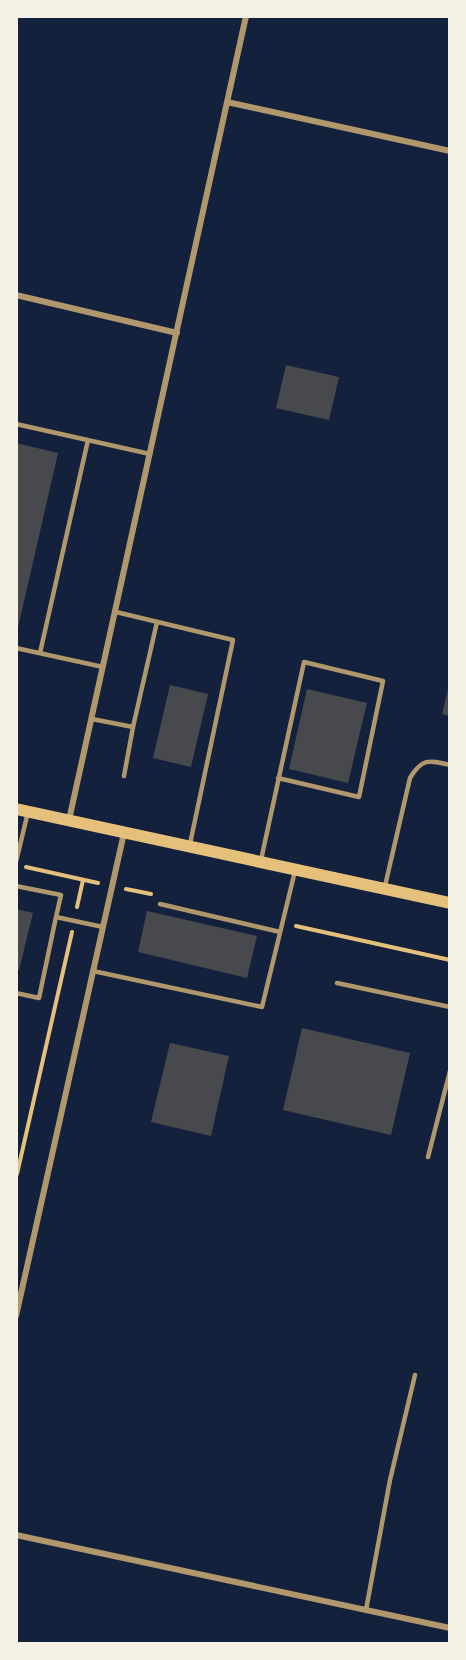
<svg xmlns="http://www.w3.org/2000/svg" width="466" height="1660" font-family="'Space Grotesk',sans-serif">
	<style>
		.building { fill: #48494c }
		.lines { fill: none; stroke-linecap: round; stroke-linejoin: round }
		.path { stroke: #e5c07b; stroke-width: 4 }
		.service { stroke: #b1986c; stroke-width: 4.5 }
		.minor { stroke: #b1986c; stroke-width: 6 }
		.secondary { stroke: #e5c07b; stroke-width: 12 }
	</style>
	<rect width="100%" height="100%" fill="#14213d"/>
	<path class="building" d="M286 365 339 377 329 420 276 408Z
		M16 443 58 453 17 632H16Z
		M170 685 208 694 191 767 153 758Z
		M449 686H450V716L442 714Z
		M307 689 367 703 348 783 289 769Z
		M16 909 33 913 19 970H16Z
		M147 911 257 936 247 978 138 952Z
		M302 1028 410 1053 391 1135 283 1110Z
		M170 1043 229 1056 211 1136 151 1122Z"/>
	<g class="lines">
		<path class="path" d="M26 867 98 883
			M126 889 151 894
			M77 907 83 880
			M296 926 450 960
			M17 1174 72 932"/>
		<path class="service" d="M16 424 150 454
			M116 612 233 640 190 844
			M16 648 103 667
			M40 653 88 440
			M92 719 133 727 157 622
			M124 776 133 727
			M261 860 304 662 383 681 359 797 278 778
			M16 862 28 812
			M16 886 61 895 56 917
			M385 886 410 778C422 758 429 760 450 765
			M160 904 280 932
			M93 971 262 1007 295 871
			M337 983 450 1007
			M16 993 39 998 56 917 103 927
			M428 1157 450 1071
			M366 1610 390 1480 415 1375"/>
		<path class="minor" d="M227 102 450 151
			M16 295 177 333
			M69 820 246 16
			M16 1316 124 833
			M16 1535 450 1628"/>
		<path class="secondary" d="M16 809 450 903"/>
	</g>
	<rect width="466" height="1660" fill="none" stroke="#f6f1e7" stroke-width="36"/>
</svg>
